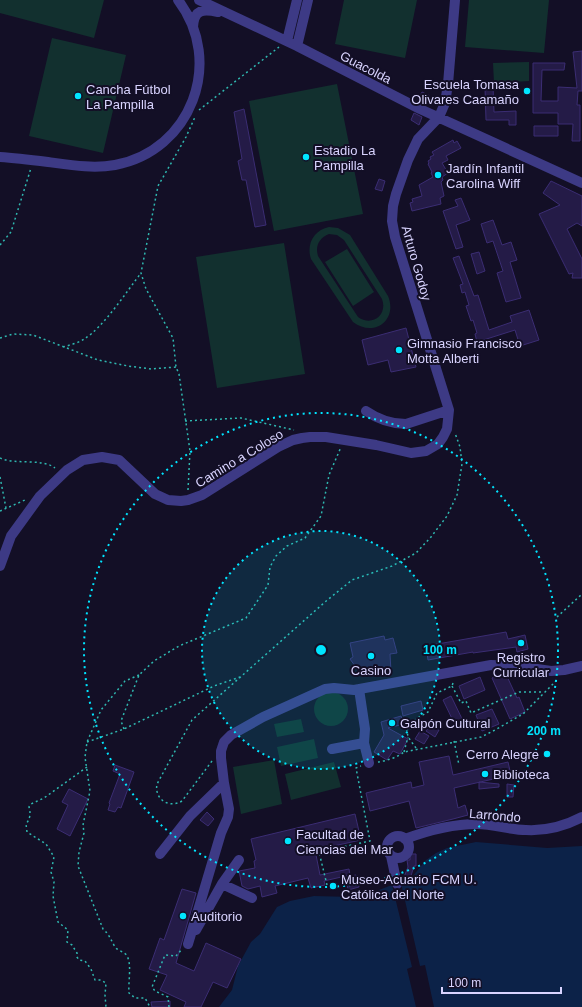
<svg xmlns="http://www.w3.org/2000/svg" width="582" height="1007" font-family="Arial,sans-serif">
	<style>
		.green { fill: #12302f; fill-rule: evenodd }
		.water { fill: #0c2248 }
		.pier { fill: #130f26 }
		.building { fill: #241b47; stroke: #3b2d73 }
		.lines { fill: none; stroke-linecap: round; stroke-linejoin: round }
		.path { stroke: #2fb8b0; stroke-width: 1.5; stroke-dasharray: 2 3; stroke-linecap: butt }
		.minor { stroke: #3d3a85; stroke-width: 10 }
		.ring { fill: none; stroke: #00e5ff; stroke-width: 2; stroke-dasharray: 2 4 }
		.poi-dot { fill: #00e5ff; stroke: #130f26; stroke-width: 1.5 }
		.labels { text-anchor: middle; stroke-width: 4; stroke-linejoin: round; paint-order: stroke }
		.street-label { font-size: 13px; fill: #d9d4ff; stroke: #130f26 }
		.poi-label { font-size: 13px; fill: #d9d4ff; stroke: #130f26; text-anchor: start }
		.centre { fill: #00e5ff; stroke: #130f26; stroke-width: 2 }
		.ring-label { font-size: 12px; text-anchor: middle; font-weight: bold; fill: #00e5ff; stroke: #130f26; stroke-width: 4; stroke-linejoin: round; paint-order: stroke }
	</style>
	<rect width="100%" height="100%" fill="#130f26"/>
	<path class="green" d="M0 0H104L94 38 0 13Z
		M344 0H417L405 58 335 44Z
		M469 0H549L544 53 465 47Z
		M52 38 126 55 103 153 29 136Z
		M529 62V81L494 83 493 63Z
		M337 84 363 214 274 231 249 101Z
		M329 227 338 228 350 235 388 296C398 320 374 338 353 322L311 259C306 244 314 230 329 227ZM329 234 337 235 344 240 382 299C388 315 372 327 358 317L318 256C315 246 319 238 329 234Z
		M284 243 305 374 217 388 196 257Z
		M347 249 374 292 353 306 325 262Z
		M314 709a17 17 0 1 1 34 0a17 17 0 1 1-34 0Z
		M301 719 304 732 277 737 274 724Z
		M314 739 318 758 281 766 277 747Z
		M274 760 282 804 241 814 233 767Z
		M334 762 341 787 291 800 285 774Z"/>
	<path class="water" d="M476 842 547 848 582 846V1007H219L232 990 238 966 251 942 260 934 277 907 290 901 314 896 352 897 366 895 392 885 408 882 426 860 436 853 447 848Z"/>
	<path class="pier" d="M401 883 420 966 425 965 434 1007H416L407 969 412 967 392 885Z"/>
	<path class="building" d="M582 51V91H578L577 105H580V141H572L573 124H558V113H533V63H565L564 70H542L541 101H558V87L577 88 573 52Z
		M493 86 494 112 516 111V125H509V120H486L485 87Z
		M422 92 430 96 426 105 418 100Z
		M244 109 266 225 255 227 246 180H242L238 161 242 159 234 112Z
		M414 113 422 117 419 125 411 120Z
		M534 126H558V136H534Z
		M453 140 454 143 457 141 461 148 446 156 448 160 442 163 448 173 442 177 443 180 441 182 444 196 440 198 441 204 412 211 410 203 413 202 412 199 422 196 419 185 433 177 431 173 432 172 428 164 429 163 428 161 431 159 430 157 434 155 432 152Z
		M379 179 385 181 382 191 375 189Z
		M551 181 582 196V226L577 223 567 229 582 259V278H572L573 273 569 274 539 214 560 205 543 193Z
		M461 198 470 220 456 225 463 247 456 249 443 211 458 206 455 200Z
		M493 220 502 245 511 242 517 260 510 262 521 298 506 302 497 273 503 271 493 241 487 243 481 224Z
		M479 252 485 271 477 274 471 254Z
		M459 256 474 296 478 295 489 330 512 322 510 316 529 310 539 340 520 346 515 330 477 342 475 334 477 333 473 320 471 321 466 306 469 305 465 292 462 293 460 285 463 284 453 258Z
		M406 328 416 367 391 372 388 360 368 365 362 340Z
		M506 632 508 639 525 635 528 649 517 652 516 647 473 653V652L428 660 426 646Z
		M384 636 385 640 393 638 397 653 390 654 391 672 368 673 355 666 350 659 353 657 350 643Z
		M505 672 517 698 519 697 525 712 510 719 492 678Z
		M480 677 485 690 464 699 459 686Z
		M451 696 465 725 457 729 443 700Z
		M421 701 423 710 403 716 401 706Z
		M492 709 499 724 482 731 476 715Z
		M401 716 404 724 388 728 408 739 400 754 393 751 387 760 374 752 384 735 381 722Z
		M430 725 439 730 435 737 426 731Z
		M420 731 429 736 424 744 415 739Z
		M449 756 453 775 508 762 511 775 454 788 458 808 465 805 468 815 453 819 416 828 409 801 370 811 366 793 411 782 412 788 424 785 419 762Z
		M115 765 134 772 121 808 118 807 115 812 108 810 110 804 109 803 120 774 113 771Z
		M479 782 499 784V787L479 789Z
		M507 784 514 785 513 797H507Z
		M69 789 88 799 70 836 57 829 68 805 62 802Z
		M207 812 214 819 208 826 200 820Z
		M355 814 361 840 315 850 320 875 349 869 350 875 324 881 325 885 311 888 308 878 275 886 277 893 262 897 260 886 248 889 242 886 239 871 255 868 254 861 256 860 251 839Z
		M410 854H416V866H414L410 879 404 877 408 867 407 860H410Z
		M356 875 359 887 348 890 346 877Z
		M182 889 196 893 176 963 194 971 206 943 241 959 227 988 213 982 201 1007H184L186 1002 160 990 167 975 149 969 160 938 164 940Z
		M170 1001V1007H152L151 1002Z"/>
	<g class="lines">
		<path class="path" d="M199 110 279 47
			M0 245 11 232 31 168
			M0 338 13 334 33 335 98 360 128 366 151 369 176 367
			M63 347C70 345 78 343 84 339 103 328 127 291 141 273
			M185 421 241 418 294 430
			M0 458C15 465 42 458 55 468
			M0 477 6 508
			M188 490 190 451 179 374 176 367 173 338 146 289 141 273 158 186 186 137 195 117
			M0 511 25 500
			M557 617 582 594
			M139 675 125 681 101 710 87 742 85 757 90 791 83 825 84 833 79 852 78 866 103 929C109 934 111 940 115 947 118 951 125 952 127 956 132 964 128 983 129 993L135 998H145L150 1007
			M452 686 461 703 466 701 471 713 519 692H543
			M124 729 121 721 139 675 154 661 179 646 246 618 268 585 270 567 276 556 287 546 305 538 321 516 329 475 341 447
			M454 741 459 765
			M87 742 124 729 214 686 240 677
			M416 748 408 737 406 725 428 712 437 693 452 686 453 683V681
			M404 752 408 737
			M212 761 182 801C169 809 154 799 157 784L192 720 325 602 352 580 392 566 416 553 431 537 447 516 457 495 462 464 460 447 455 433
			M378 762C386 761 398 757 404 752L481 737 495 730 523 714 557 680
			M87 767 44 798 31 804 29 807C31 814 30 819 26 824L27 832 46 844 54 857 51 872 54 882 53 896 58 922 68 930 67 942 72 945 77 953V957L79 960 85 961 91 969 95 980H101L106 983 105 995 106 1007
			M327 885 319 852 370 841 356 768 361 766
			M169 1007 168 997 155 991 152 987 165 955 176 956 182 949"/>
		<path class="minor" d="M199 0 297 46 420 109 582 183
			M193 27C194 9 203 9 218 12
			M287 41 297 0
			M297 46 308 0
			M0 157C16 158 32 160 48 162 70 165 93 169 115 165 191 151 225 62 178 0
			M366 411C379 420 391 424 406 424L449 410
			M0 566 11 536 40 496 67 470 83 460 102 457 119 460 155 494 168 500 181 501 188 500 202 495 278 447 293 440 302 438 310 437H326L376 445 411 453 426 451 438 444 443 437 447 429 449 410 395 237 392 221 393 206 396 194 408 160 418 139 439 117 445 103 448 84 455 0
			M364 743 369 763
			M332 749 364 743 365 729 359 689
			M387 847a11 11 0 1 1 22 0a11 11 0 1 1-22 0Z
			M405 839C429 830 452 824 477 824 494 824 510 830 526 830 545 831 565 826 582 817
			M160 854 190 816 224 783
			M391 856 397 884
			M222 884 252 898
			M196 930 222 884 239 860
			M188 944 221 833 228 817 229 809 224 783 221 758V751L224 742 231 735 263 717 325 689 334 688 354 690 491 665 516 666 551 671 564 670 582 666"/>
	</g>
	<circle cx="321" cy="650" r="119" fill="#00e5ff" fill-opacity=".12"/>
	<g class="ring">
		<circle cx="321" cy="650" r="119"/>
		<circle cx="321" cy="650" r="237"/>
	</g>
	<g class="poi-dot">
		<circle cx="527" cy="91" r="4"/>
		<circle cx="78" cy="96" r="4"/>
		<circle cx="306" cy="157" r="4"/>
		<circle cx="438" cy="175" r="4"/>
		<circle cx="399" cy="350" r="4"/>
		<circle cx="521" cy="643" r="4"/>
		<circle cx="371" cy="656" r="4"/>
		<circle cx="392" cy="723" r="4"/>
		<circle cx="547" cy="754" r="4"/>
		<circle cx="485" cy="774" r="4"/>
		<circle cx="288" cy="841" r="4"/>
		<circle cx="333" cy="886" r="4"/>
		<circle cx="183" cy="916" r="4"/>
	</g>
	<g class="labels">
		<g class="street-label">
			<text transform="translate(366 67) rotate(27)" y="5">Guacolda</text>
			<text transform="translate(417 263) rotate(74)" y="5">Arturo Godoy</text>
			<text transform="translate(239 458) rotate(-31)" y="5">Camino a Coloso</text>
			<text transform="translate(495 815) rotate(5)" y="5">Larrondo</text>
		</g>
		<g class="poi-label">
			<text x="519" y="89" text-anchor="end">Escuela Tomasa<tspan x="519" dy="15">Olivares Caamaño</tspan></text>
			<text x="86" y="94">Cancha Fútbol<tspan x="86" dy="15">La Pampilla</tspan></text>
			<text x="314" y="155">Estadio La<tspan x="314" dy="15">Pampilla</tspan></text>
			<text x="446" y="173">Jardín Infantil<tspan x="446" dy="15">Carolina Wiff</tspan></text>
			<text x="407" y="348">Gimnasio Francisco<tspan x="407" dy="15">Motta Alberti</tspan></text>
			<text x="521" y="662" text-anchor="middle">Registro<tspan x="521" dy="15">Curricular</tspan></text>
			<text x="371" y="675" text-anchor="middle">Casino</text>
			<text x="400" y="728">Galpón Cultural</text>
			<text x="539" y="759" text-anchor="end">Cerro Alegre</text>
			<text x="493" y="779">Biblioteca</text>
			<text x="296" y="839">Facultad de<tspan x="296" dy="15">Ciencias del Mar</tspan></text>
			<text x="341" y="884">Museo-Acuario FCM U.<tspan x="341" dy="15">Católica del Norte</tspan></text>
			<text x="191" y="921">Auditorio</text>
		</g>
	</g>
	<circle cx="321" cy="650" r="6" class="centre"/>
	<g class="ring-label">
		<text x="440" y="654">100 m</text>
		<text x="544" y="735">200 m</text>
	</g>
	<path d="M442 987v6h119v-6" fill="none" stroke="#d9d4ff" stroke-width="2"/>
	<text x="448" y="987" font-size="12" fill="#d9d4ff" stroke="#130f26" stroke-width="3" paint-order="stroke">100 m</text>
</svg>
